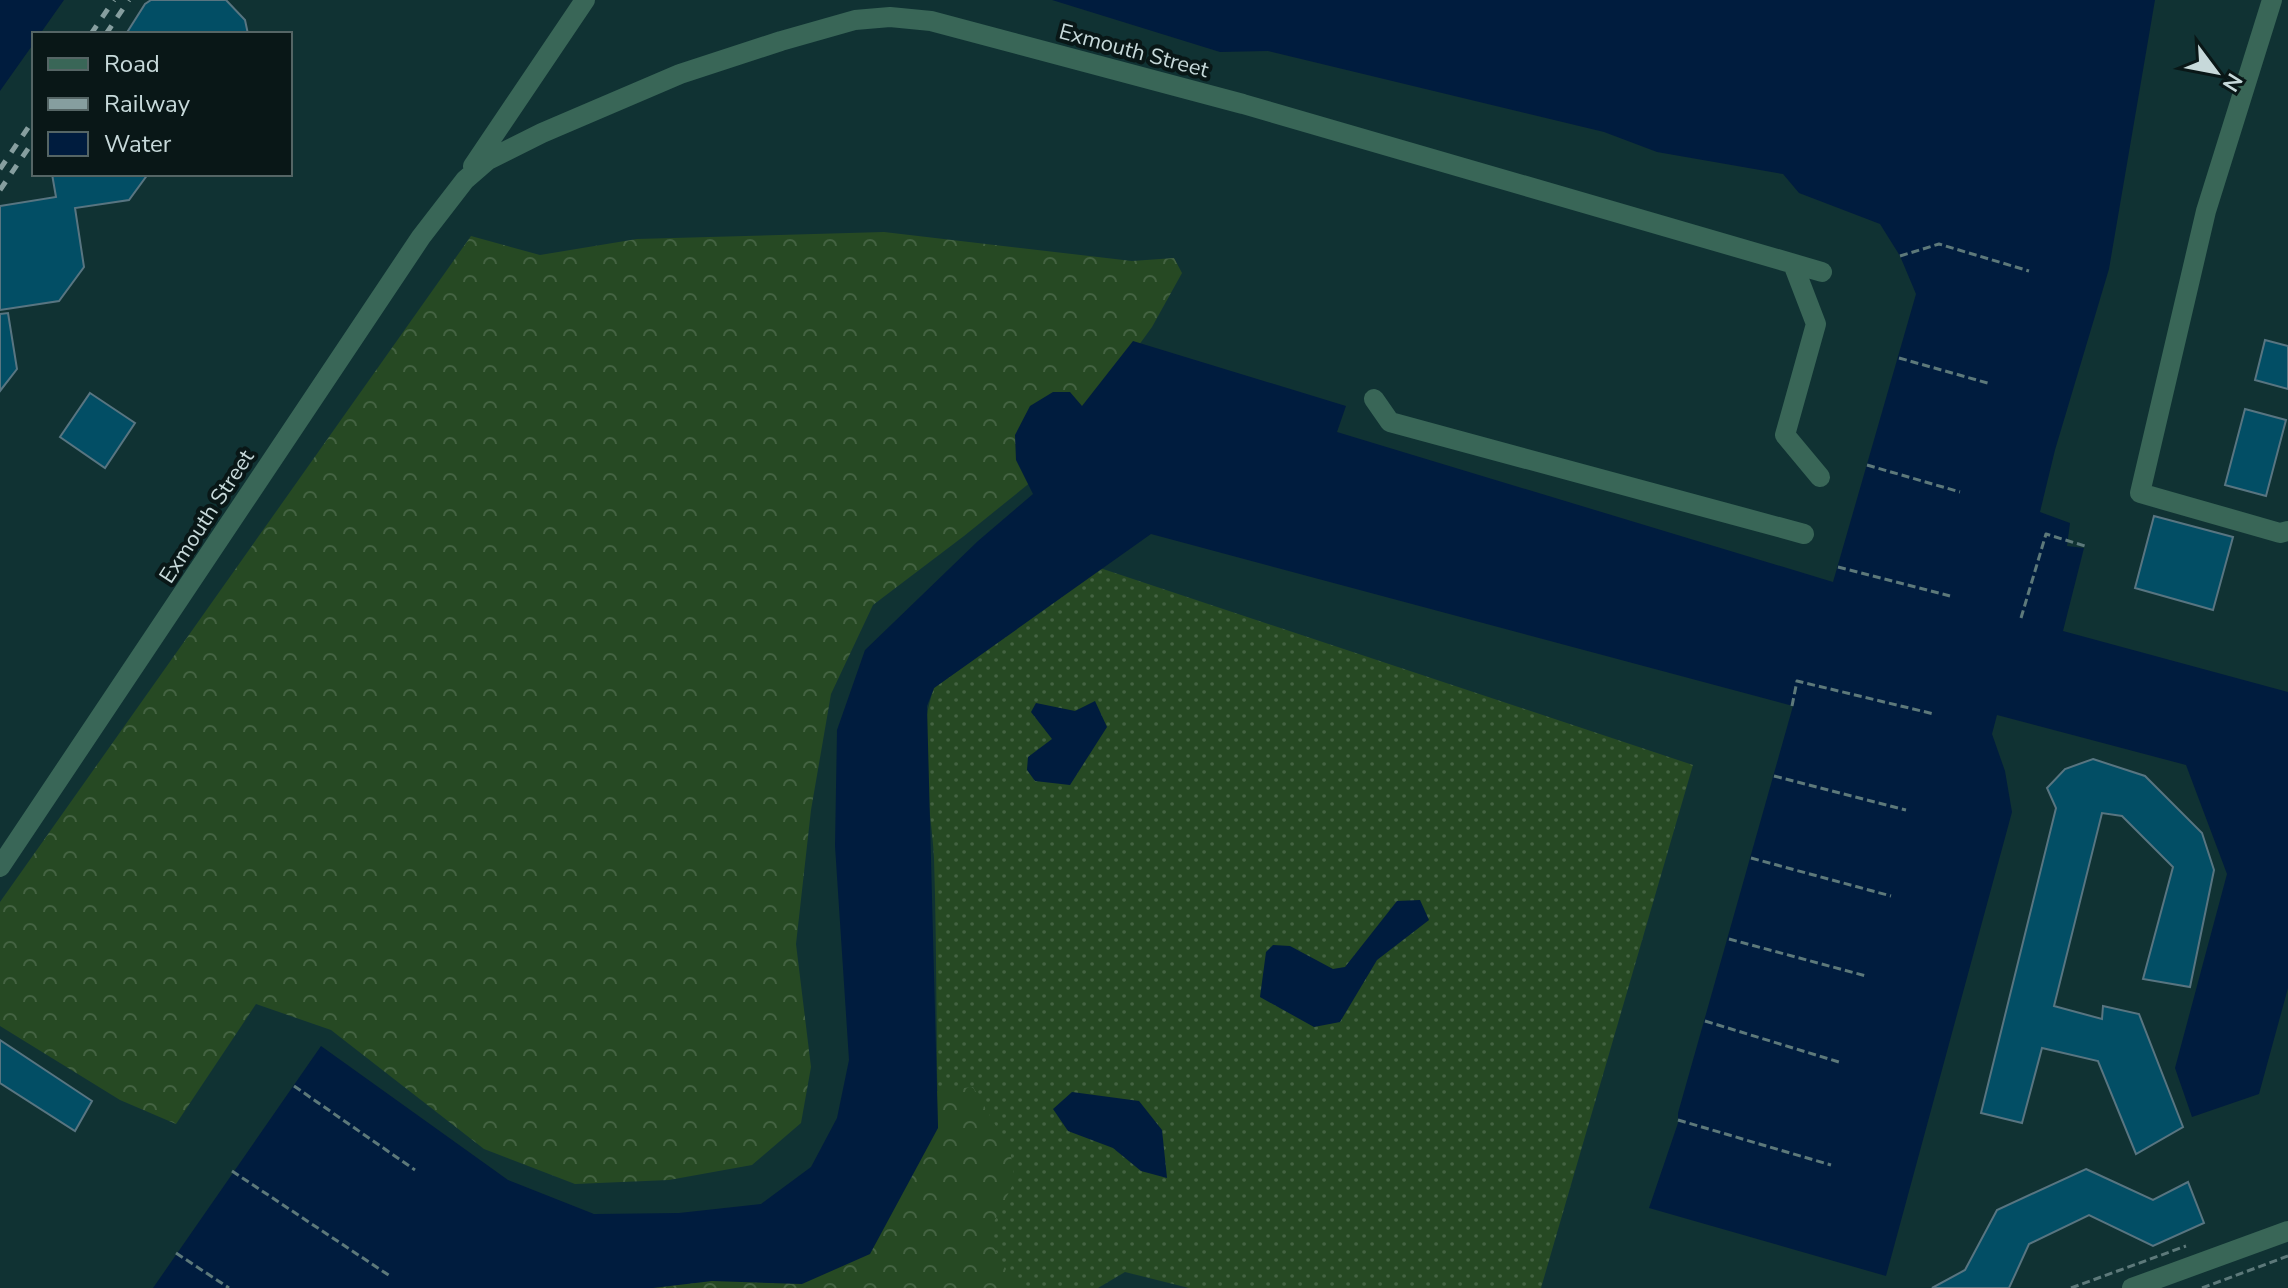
<svg xmlns="http://www.w3.org/2000/svg" width="2288" height="1288" font-family="'Nunito Sans',sans-serif">
	<style>
		.grass { fill: url(#grass-dots) }
		.forest { fill: url(#forest-crowns) }
		.water { fill: #001c3e }
		.building { fill: #024e65; stroke: #587581; stroke-width: 2 }
		.lines { fill: none; stroke-linecap: round; stroke-linejoin: round }
		.path { stroke: #5d797a; stroke-width: 3; stroke-dasharray: 8 4; stroke-linecap: butt }
		.minor { stroke: #396657; stroke-width: 20 }
		.rail { stroke: #869e9f; stroke-width: 5; stroke-dasharray: 10 10; stroke-linecap: butt }
		.labels { text-anchor: middle; stroke-width: 8; stroke-linejoin: round; paint-order: stroke }
		.street-label { font-size: 22px; fill: #c7d9da; stroke: #091717 }
	</style>
	<defs>
		<pattern id="grass-dots" width="8" height="8" patternUnits="userSpaceOnUse" patternTransform="scale(2)"><rect width="8" height="8" fill="#264923"/><path d="M2 2h.1M6 6h.1" fill="none" stroke="#446342" stroke-width="1.8" stroke-linecap="round"/></pattern>
		<pattern id="forest-crowns" width="20" height="18" patternUnits="userSpaceOnUse" patternTransform="scale(2)"><rect width="20" height="18" fill="#264923"/><path d="M2 6a3 3 0 1 1 6 0M12 15a3 3 0 1 1 6 0" fill="none" stroke="#446342"/></pattern>
	</defs>
	<rect width="100%" height="100%" fill="#103233"/>
	<path class="grass" d="M1100 568 1693 765 1541 1288H1189L1125 1272 1098 1288H635L938 1128C936 1038 937 948 934 858 931 799 914 744 934 688Z"/>
	<path class="forest" d="M884 232 1132 261 1174 258 1182 273 1152 327 1052 465 964 536 873 605 831 694 811 810 796 944 811 1067 801 1123 752 1165 669 1180 575 1184 484 1149 331 1030 256 1004 176 1124 120 1100 0 1026V902L471 236 540 255 637 239Z
		M973 1087 1010 1150 1015 1180 987 1236 1017 1288H653L712 1281 802 1284 938 1128 937 1091Z"/>
	<path class="water" d="M0 0H64L40 34H34V43L0 91Z
		M1052 0H2155L2109 269 2055 450 2040 512 2070 523 2067 546 2084 548 2063 631 2288 692V988L2259 1094 2192 1117 2175 1068 2227 874 2186 765 1997 715 1992 734 2005 771 2012 812 1886 1276 1649 1208 1678 1123V1113L1793 706 1151 534 934 688 927 706 938 1128 870 1254 802 1284 712 1281 653 1288H153L321 1046 508 1180 594 1214 679 1213 761 1204 811 1167 837 1118 849 1060 835 846 837 730 865 650 978 541 1033 494 1016 460 1015 435 1030 406 1053 392H1070L1082 406 1133 341 1346 406 1337 432 1833 582 1916 294 1900 256 1880 224 1799 193 1783 174 1657 152 1604 132 1268 51 1220 52Z
		M1095 701 1107 727 1070 785 1035 781 1027 770 1028 757 1052 739 1031 712 1036 703 1075 711Z
		M1420 900 1429 920 1377 960 1340 1022 1314 1027 1260 997 1266 952 1273 945 1290 946 1333 969 1345 967 1397 901Z
		M1072 1092 1139 1101 1162 1130 1167 1178 1141 1171 1113 1148 1068 1131 1053 1109Z"/>
	<path class="building" d="M151 0H226L245 20 248 34H126L145 4Z
		M52 174H148L129 200 75 208 84 267 59 301 0 310V206L56 197Z
		M8 313 17 369 0 391V314Z
		M2265 340 2288 346V389L2255 380Z
		M90 393 135 423 105 468 60 437Z
		M2245 409 2286 420 2266 496 2225 485Z
		M2154 516 2233 537 2213 610 2135 588Z
		M2093 759 2145 776 2202 833 2214 870 2190 987 2143 979 2173 867 2122 816 2102 813 2054 1006 2102 1019 2103 1006 2139 1014 2183 1127 2136 1154 2098 1061 2042 1048 2022 1123 1981 1113 2056 808 2047 788 2065 769Z
		M0 1040 92 1101 75 1131 0 1083Z
		M2086 1169 2153 1200 2188 1182 2204 1223 2153 1246 2089 1215 2029 1244 2009 1288H1932L1965 1270 1997 1210Z"/>
	<g class="lines">
		<path class="path" d="M1900 256 1939 244 2029 271
			M1899 358 1991 384
			M1867 465 1960 492
			M1838 567 1950 596
			M2021 618 2046 534 2085 546
			M1792 706 1797 681 1934 714
			M1774 776 1906 810
			M1751 858 1891 896
			M1729 939 1866 976
			M1705 1021 1842 1063
			M294 1086 415 1170
			M1678 1120 1831 1165
			M232 1171 390 1276
			M176 1253 229 1288
			M2071 1288 2186 1246
			M2202 1288 2288 1256"/>
		<path class="minor" d="M2272 0 2206 211 2140 493 2280 533 2288 531
			M473 166 585 0
			M1793 264 1816 324 1785 435 1820 477
			M1374 399 1390 422 1804 534
			M0 867 421 237 465 180 488 160 542 133 680 74 781 41 855 20 890 17 931 21 1243 104 1822 272
			M2132 1288 2288 1231"/>
		<path class="rail" d="M91 34 114 0
			M106 34 129 0
			M0 169 34 119
			M0 190 34 140"/>
	</g>
	<g class="labels">
		<g class="street-label">
			<text transform="translate(1134 50) rotate(15)" y="8">Exmouth Street</text>
			<text transform="translate(206 516) rotate(-57)" y="8">Exmouth Street</text>
		</g>
	</g>
	<rect x="32" y="32" width="260" height="144" fill="#091717" stroke="#556565" stroke-width="2"/>
	<rect x="48" y="58" width="40" height="12" fill="#396657" stroke="#556565" stroke-width="2"/>
	<text x="104" y="72" font-size="24" fill="#c7d9da">Road</text>
	<rect x="48" y="98" width="40" height="12" fill="#869e9f" stroke="#556565" stroke-width="2"/>
	<text x="104" y="112" font-size="24" fill="#c7d9da">Railway</text>
	<rect x="48" y="132" width="40" height="24" fill="#001c3e" stroke="#556565" stroke-width="2"/>
	<text x="104" y="152" font-size="24" fill="#c7d9da">Water</text>
	<g transform="translate(2216 72) rotate(122)" stroke="#091717" stroke-width="6" paint-order="stroke">
	<path d="M0-6L14 30L0 20L-14 30Z" fill="#c7d9da"/>
	<text y="-12" font-size="22" font-weight="bold" text-anchor="middle" fill="#c7d9da">N</text>
	</g>
</svg>
